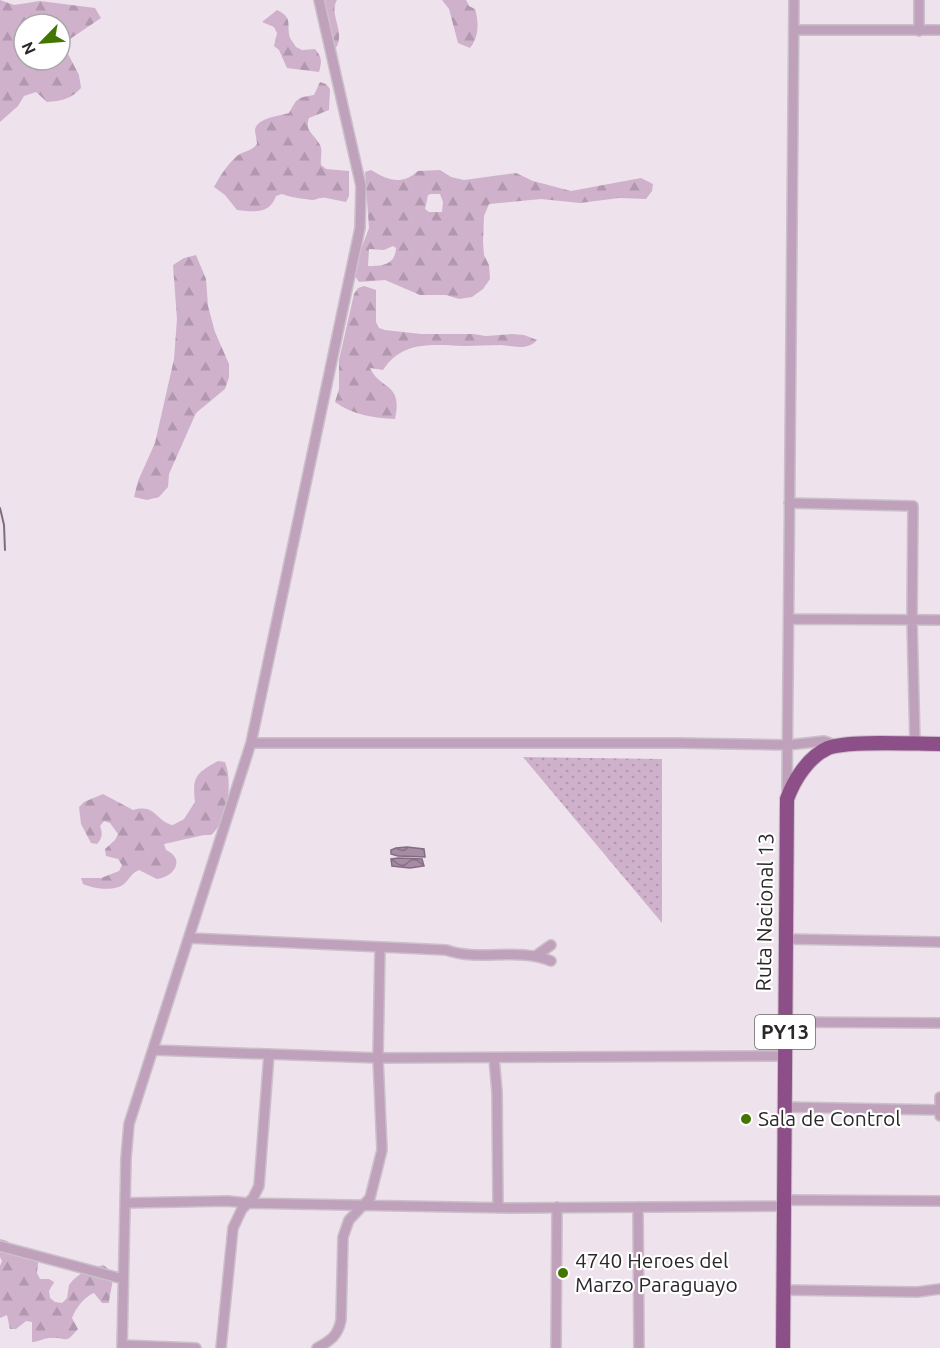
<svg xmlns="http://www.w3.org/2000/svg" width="940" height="1348" font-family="Ubuntu,sans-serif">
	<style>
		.grass { fill: url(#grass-dots) }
		.forest { fill: url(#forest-firs); fill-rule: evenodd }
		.water { fill: url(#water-waves); stroke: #826c7f; stroke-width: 1.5 }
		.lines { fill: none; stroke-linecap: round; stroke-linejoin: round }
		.stream { stroke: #826c7f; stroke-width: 2 }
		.minor-casing { stroke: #cbc0c9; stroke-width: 12 }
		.highway-casing { stroke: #cbc0c9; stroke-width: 16 }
		.minor { stroke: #bfa1bb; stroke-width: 9 }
		.highway { stroke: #8c4f88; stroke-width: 14 }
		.poi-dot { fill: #437600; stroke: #fff; stroke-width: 2 }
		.labels { text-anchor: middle; stroke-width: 4.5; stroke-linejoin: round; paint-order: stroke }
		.shield { fill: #fff; stroke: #6b686a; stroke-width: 1.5 }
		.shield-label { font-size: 20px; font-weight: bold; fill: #2b272a }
		.street-label { font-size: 21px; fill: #2b272a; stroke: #fff }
		.poi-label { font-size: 21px; fill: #2b272a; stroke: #fff; text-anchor: start }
	</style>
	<defs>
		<pattern id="grass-dots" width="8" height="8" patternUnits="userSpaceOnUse" patternTransform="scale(1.5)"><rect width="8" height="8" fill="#cfb1cc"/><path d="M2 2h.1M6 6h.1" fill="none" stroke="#b298af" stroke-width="1.8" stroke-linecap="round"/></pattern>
		<pattern id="forest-firs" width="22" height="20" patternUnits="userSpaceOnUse" patternTransform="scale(1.5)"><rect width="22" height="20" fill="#cfb1cc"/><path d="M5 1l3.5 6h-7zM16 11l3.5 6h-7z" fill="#b298af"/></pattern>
		<pattern id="water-waves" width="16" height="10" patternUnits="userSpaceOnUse" patternTransform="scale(1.5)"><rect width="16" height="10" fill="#a78aa4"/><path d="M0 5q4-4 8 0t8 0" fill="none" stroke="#887186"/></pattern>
	</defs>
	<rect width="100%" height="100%" fill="#eee2ec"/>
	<path class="grass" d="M523 757 662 759V923Z"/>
	<path class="forest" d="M0 0 14 5 40 1 95 8 101 18 70 39 67 52 79 75 81 88C71 99 62 101 47 102L36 92 24 96 18 106 0 122ZM24 24H60V60H24Z
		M322 0H337C328 15 347 33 335 49Z
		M442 0H466L469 6 475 9C479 22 479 37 470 48L458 43 449 9Z
		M277 10C294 18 286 25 290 38 292 41 294 44 296 47L302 50 315 49C322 57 322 62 319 72L287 68 279 50 274 46 277 33 274 27 262 22Z
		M320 82 326 84 330 89 329 110 309 118C304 132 315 134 320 145 323 151 320 158 321 165L326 169 349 171V196L346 202C339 201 333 199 326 198 320 196 317 200 312 200 304 199 288 197 282 194L276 196C270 214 254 212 237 210L225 195 214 187C220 176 227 165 237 156 243 151 251 152 257 144 257 140 255 133 255 130 257 117 281 116 289 113 298 97 297 98 314 95Z
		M371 170C388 180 401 186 418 171L440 170 451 177 464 180 516 173 533 181 571 191 641 178 653 184 652 191 646 199 619 198 580 203 541 199 489 204 484 216 483 242 484 255 489 265 490 279 483 289 472 297 459 299 446 295H420L385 280 359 282 355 276 359 263 358 257 369 228 365 172ZM431 194H440L443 202 442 212H429L425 209 428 195ZM393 246 396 248C395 265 383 266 368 266L369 249 384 250Z
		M196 255 206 279 208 306 215 332 229 364V377L225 389 196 413 169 474 168 487 159 497 147 500 134 497 138 481 155 443 174 359 177 319 173 265 184 258Z
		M364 286 376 290V322L379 328 385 330 421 334H473L486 336 512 334 524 335 537 340C527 351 514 346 501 345 489 345 476 346 464 346 432 345 403 340 383 370L370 368C381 391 403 382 395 419 373 418 353 415 335 402L339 389V360L354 294 358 288Z
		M218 761 225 762C233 782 228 821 211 835H204L164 844 166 850C186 859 174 877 157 879L139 870C132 873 130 878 125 883 116 892 94 889 83 884L81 878H101L119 871 122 865 118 859 106 856 105 849 115 840 118 834 110 823 104 821 100 826C103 834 102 838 97 844L91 843 81 824 79 807 84 802 103 794 133 810C156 803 156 822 173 825L184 819 195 802C192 777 196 773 218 761Z
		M0 1239 7 1241 18 1248 39 1254 37 1273 40 1279H49L54 1282 49 1291 50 1298 55 1302 62 1303 67 1298 69 1285 73 1280 84 1271 103 1265C119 1275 110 1286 109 1303H102L94 1293C85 1296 75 1309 72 1318L78 1329C65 1344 69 1338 52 1338 46 1337 40 1342 32 1342V1322L26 1321 16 1329H10L7 1315 0 1318V1266L2 1261 0 1257Z"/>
	<path class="water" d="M407 847 424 849 425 857 398 856 391 854V850L396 848Z
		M399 858 422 859 424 866 410 868 392 866 391 859Z"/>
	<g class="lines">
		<path class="stream" d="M0 508 4 525 5 550"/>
		<defs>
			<path id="minor" d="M919 0V31
				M795 30H940
				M789 503 913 506 912 619 915 744
				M789 619 940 620
				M251 743H680L788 745 824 741 835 745
				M787 793 794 0
				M189 938 446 950C480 962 518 947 551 961
				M786 939 940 942
				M537 955 551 945
				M785 1022 940 1023
				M153 1050 378 1058 785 1056
				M494 1058 497 1092 498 1207
				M940 1097V1116
				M784 1107 940 1110
				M784 1200 940 1201
				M125 1203 228 1201 247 1203 510 1208 783 1206
				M638 1207 639 1348
				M0 1246 123 1279
				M783 1290 917 1292 940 1289
				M122 1345 196 1348
				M122 1348 126 1158 129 1124 251 743 360 228 361 186 319 0
				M221 1348 233 1228 242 1209 253 1198 259 1186 269 1054
				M317 1348C330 1341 338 1336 341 1320L343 1237 349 1220 370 1198 382 1150 378 1058 380 947
				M556 1348 557 1207"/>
			<path id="highway" d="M783 1348 787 799C794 780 808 757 828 748 847 740 915 744 940 744"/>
		</defs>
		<use href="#minor" class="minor-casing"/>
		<use href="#highway" class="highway-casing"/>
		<use href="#minor" class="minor"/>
		<use href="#highway" class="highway"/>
	</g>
	<g class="poi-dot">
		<circle cx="746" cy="1119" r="6"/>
		<circle cx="563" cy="1273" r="6"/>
	</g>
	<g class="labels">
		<rect class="shield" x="755" y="1015" width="60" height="34" rx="4.5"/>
		<g class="shield-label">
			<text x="785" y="1039">PY13</text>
		</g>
		<g class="street-label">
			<text transform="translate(765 912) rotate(-89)" y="7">Ruta Nacional 13</text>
		</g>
		<g class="poi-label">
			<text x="758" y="1126">Sala de Control</text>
			<text x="575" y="1268">4740 Heroes del<tspan x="575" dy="24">Marzo Paraguayo</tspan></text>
		</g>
	</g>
	<g transform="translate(42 42) rotate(245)"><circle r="28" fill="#ffffff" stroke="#aaa9aa" stroke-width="1.5"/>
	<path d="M0-4.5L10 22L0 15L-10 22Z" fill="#437600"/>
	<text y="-9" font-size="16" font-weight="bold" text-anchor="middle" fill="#2b272a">N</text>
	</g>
</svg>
